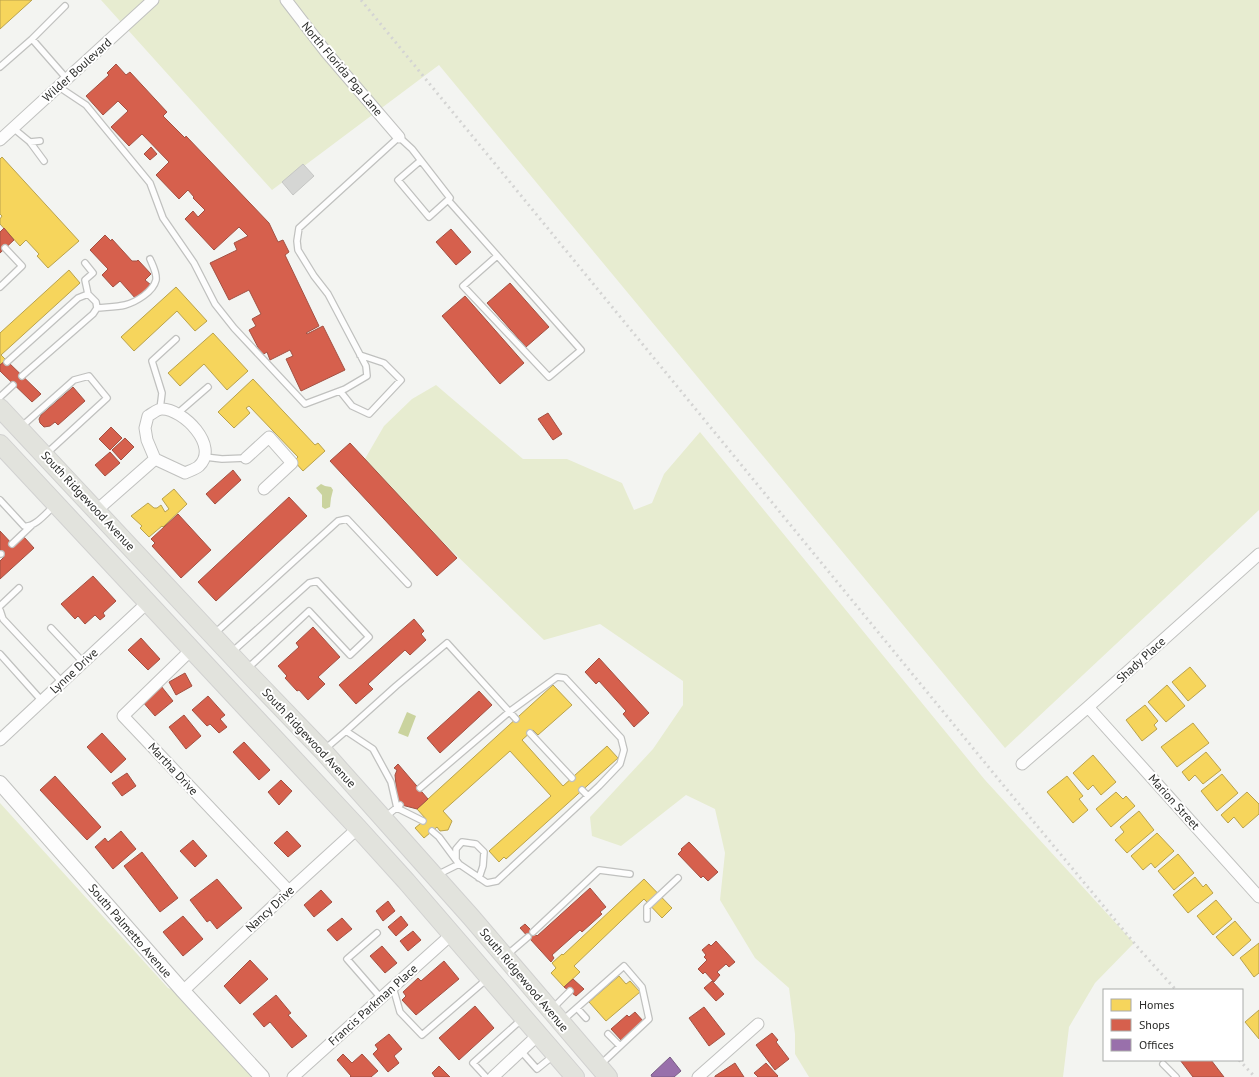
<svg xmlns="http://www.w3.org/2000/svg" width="1259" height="1077" font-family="'PT Sans',sans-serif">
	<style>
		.green { fill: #e7ecd0 }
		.water { fill: #cad39e }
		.homes { fill: #f6d55c; stroke: #b9a24d }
		.shops { fill: #d6604d; stroke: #a35042 }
		.offices { fill: #9970ab; stroke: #785c84 }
		.building { fill: #d5d6d4; stroke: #c5c6c4 }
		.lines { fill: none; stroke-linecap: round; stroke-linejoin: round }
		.service-casing { stroke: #c0c1bf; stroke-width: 8 }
		.minor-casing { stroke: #c0c1bf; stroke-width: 13 }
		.tertiary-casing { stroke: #c0c1bf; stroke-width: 16 }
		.primary-casing { stroke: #d1d1d0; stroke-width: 20 }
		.service { stroke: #fdfdfd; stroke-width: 5.5 }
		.minor { stroke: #fdfdfd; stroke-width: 11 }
		.tertiary { stroke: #fdfdfd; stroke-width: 14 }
		.primary { stroke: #e2e3dd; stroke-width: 18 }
		.rail { stroke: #d4d4d3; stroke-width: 3; stroke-dasharray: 2 4; stroke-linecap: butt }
		.labels { text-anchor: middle; stroke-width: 4; stroke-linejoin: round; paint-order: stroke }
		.street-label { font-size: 12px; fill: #2b2c2a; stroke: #fff }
	</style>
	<rect width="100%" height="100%" fill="#f3f4f1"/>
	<path class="green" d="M101 0H1259V510L1005 748 439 65 272 190Z
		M436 385 523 459H567L622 483 634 510 652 503 664 474 700 432 985 780 1134 943 1095 983 1069 1027 1063 1077H809L795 1054V1034L789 988 755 958 720 900 725 853 715 809 686 795 621 846 592 836 590 817 653 749 683 705V681L600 624 544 640 362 464 384 426 412 399Z
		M0 803 168 988 173 990 253 1077H0Z"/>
	<path class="water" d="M321 484 325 486 331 487 333 490 331 498 330 507 325 509 322 507V495L316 488Z
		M407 712 416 716 408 737 398 733Z"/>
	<path class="homes" d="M0 0H32L0 29Z
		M2 157 79 241 48 268 37 256 39 254 26 240 20 246 0 224V219L2 216 0 214V159Z
		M69 270 80 283 1 355 6 360 0 365V333Z
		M176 287 207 321 195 331 177 311 134 351 121 337Z
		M213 333 248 371 227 390 204 364 180 386 168 373Z
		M253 379 315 445 318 443 325 451 303 471 294 461 298 457 249 406 246 408 250 413 234 428 218 412Z
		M174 489 187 504 163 527 162 526 149 537 140 528 142 526 131 516 148 503 154 508H157L161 505 165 512 169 509 162 499Z
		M1190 667 1206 686 1188 701 1172 682Z
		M553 685 572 705 538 735 533 730 522 740 563 786 607 746 618 758 506 859 504 857 499 862 489 851 551 796 510 751 443 811 452 821 448 830 440 831 437 827 424 838 415 828 426 819 417 809Z
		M1167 685 1185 706 1166 722 1148 702Z
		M1145 705 1158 721 1154 725 1157 729 1142 741 1126 720Z
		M1193 723 1209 743 1177 767 1161 747Z
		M1206 752 1221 770 1203 784 1195 775 1189 781 1182 772Z
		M1093 755 1116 782 1101 795 1093 785 1088 790 1073 773Z
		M1222 774 1238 793 1217 811 1201 791Z
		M1067 776 1083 796 1079 799 1088 810 1073 823 1047 792Z
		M1116 792 1123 799 1126 796 1135 806 1111 827 1096 809Z
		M1247 792 1259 804V814L1243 828 1234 817 1228 823 1221 815Z
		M1139 811 1154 830 1127 853 1115 840 1124 832 1120 827Z
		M1157 833 1174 851 1155 868 1151 863 1143 870 1131 856Z
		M1178 854 1194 873 1174 890 1158 871Z
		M1195 877 1203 887 1206 884 1213 893 1188 913 1173 895Z
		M644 879 672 908 662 918 644 899 574 966 580 972 564 987 551 973 556 968 552 963 562 954 563 955Z
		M1216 900 1232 919 1213 935 1197 916Z
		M1235 921 1251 940 1233 956 1216 937Z
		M1259 943V973L1254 977 1240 958Z
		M619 976 626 984 630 981 640 992 606 1021 589 1002Z
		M1259 1010V1039L1245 1022Z"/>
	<path class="shops" d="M116 64 126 75 130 72 167 112 163 116 185 138 186 136 269 223 278 242 283 240 289 252 285 255 319 326 306 333 307 334 323 326 345 370 301 391 286 359 293 356 290 350 270 360 267 352 262 355 249 330 256 326 252 319 261 314 249 290 229 300 210 263 237 250 234 243 248 236 239 227 214 250 185 219 193 211 198 217 205 210 193 198 194 197 188 190 179 199 156 175 169 162 142 134 129 146 111 127 128 111 118 101 103 115 86 96 109 75 107 73Z
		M151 147 157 154 150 160 144 154Z
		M4 228 14 240 0 253V232Z
		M451 229 471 252 456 265 436 242Z
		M105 235 111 241 112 239 132 261H137L138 260 151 274 145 280 151 285 136 299 120 281 113 287 102 275 108 269 90 250Z
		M510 283 549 327 526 347 487 303Z
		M465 296 524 363 500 384 442 316Z
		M6 360 41 394 32 402 0 371V365Z
		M73 387 85 401 58 425 55 422 50 426 44 427 40 423 39 419 41 415Z
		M548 413 562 434 553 440 538 419Z
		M111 427 122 438 110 450 99 439Z
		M125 438 134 447 121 460 112 450Z
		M350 443 457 558 437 576 330 461Z
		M110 452 120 463 105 476 95 465Z
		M233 470 241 480 215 504 206 494Z
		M289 497 307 516 216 601 198 582Z
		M178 514 211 550 181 578 152 546 155 543 151 539Z
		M0 531 14 546 24 537 34 548 0 579V561L4 557 0 553Z
		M93 576 116 601 103 613 105 616 100 620 95 615 85 624 78 616 75 619 61 604Z
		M414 619 424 631 421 634 426 640 410 655 405 650 368 684 373 689 356 704 339 685Z
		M313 627 340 657 318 677 325 684 308 700 299 690 297 691 285 678 287 676 278 666 299 647 296 643Z
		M141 638 160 659 148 670 128 650Z
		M599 658 649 713 634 727 623 714 626 711 599 681 596 684 585 672Z
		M185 673 192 686 176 695 169 682Z
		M161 686 173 701 155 716 142 701Z
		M479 691 492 705 440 753 427 738Z
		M208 696 225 715 220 719 227 727 219 733 210 724 207 726 192 710Z
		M184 715 201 736 186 749 169 727Z
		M102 733 126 759 111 773 87 747Z
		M244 742 270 770 259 780 233 752Z
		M398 764 428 799 417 809 398 804 395 775 397 770 394 768Z
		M127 773 136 786 122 796 112 783Z
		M55 776 101 827 87 840 40 790Z
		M281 780 292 791 279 805 268 792Z
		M121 831 136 849 113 869 95 847 105 838 108 842Z
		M287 831 301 846 288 857 274 843Z
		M193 840 207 856 195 867 180 851Z
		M689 842 718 872 708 881 703 876 701 878 678 854 682 850 681 849Z
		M142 852 178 898 160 912 124 866Z
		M217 879 242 908 217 929 210 920 207 922 190 900Z
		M590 888 606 907 600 912 602 914 582 932 580 930 552 955 554 958 551 962 520 928 525 924 537 936Z
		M321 890 332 902 314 917 304 905Z
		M388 901 395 911 383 921 376 911Z
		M183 916 203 939 183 956 163 932Z
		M401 916 408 925 396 936 388 927Z
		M342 918 352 929 337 941 327 930Z
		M413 931 421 940 408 951 400 941Z
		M716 941 735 962 729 967 726 964 717 972 720 975 714 982 705 972 703 974 698 969 707 960 704 957 706 955 702 950 709 944 711 946Z
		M382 946 397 963 385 973 370 956Z
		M250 960 268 979 240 1004 224 986Z
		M444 961 459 979 416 1015 402 1000 406 996 403 992 418 978 421 981Z
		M573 979 584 989 576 996 564 987Z
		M712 981 724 994 716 1001 704 988Z
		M276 995 291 1013 288 1015 307 1036 292 1048 270 1022 264 1027 253 1014Z
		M475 1006 494 1028 459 1060 439 1038Z
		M704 1007 725 1034 709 1046 689 1018Z
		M635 1012 644 1022 623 1042 611 1029 627 1015 629 1017Z
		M772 1033 778 1040 776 1042 789 1059 775 1070 756 1045Z
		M389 1034 402 1049 394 1056 399 1063 388 1072 373 1054 378 1049 375 1045Z
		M343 1054 352 1063 362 1054 378 1071 371 1077H350L351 1076 337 1060Z
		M1180 1060H1211L1224 1077H1193Z
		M735 1063 744 1077H715V1076Z
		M766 1063 778 1076 777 1077H758L754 1073Z
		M439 1066 450 1077H435L432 1073Z"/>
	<path class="offices" d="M670 1057 681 1071 674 1077H652L651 1075Z"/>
	<path class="building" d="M303 164 314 176 293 195 282 182Z"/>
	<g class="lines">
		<defs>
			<path id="service" d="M32 39 65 6
				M0 67 32 39 67 79
				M59 87 86 105 150 183 163 218 194 263 215 304 234 328 305 404 345 389 367 376 366 366 328 294 314 276 298 250 297 241 299 228 399 137 412 149 450 198 429 217 398 180 420 161
				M13 128 30 142 44 161
				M30 142 40 141
				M448 200 581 350 549 377 463 286 497 256
				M85 263 93 273 85 280 88 294
				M0 287 22 266 5 248
				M97 308C106 307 117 307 125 305 136 302 153 292 156 280 157 273 153 266 150 259
				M7 362 78 298 88 294 96 302 97 308 93 314 22 376
				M340 391 352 406 369 414 401 380 384 363 360 355
				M0 397 13 385
				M160 409 162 393 152 361 176 339
				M178 413 208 387
				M21 427 74 380 89 376 107 398 46 454
				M205 457 222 459 246 458
				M0 500 24 526C35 528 47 512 55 505
				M12 544 32 525
				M0 554H1
				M0 606 19 588
				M0 610 3 619 62 682
				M51 628 83 662
				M214 634 338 521 347 519 408 584
				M232 652 309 583 317 581 369 637 350 655 309 611 247 669
				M0 654 42 701
				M530 733 572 778
				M325 749 346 731
				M420 788 509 712 557 677 565 678 621 738 624 750 620 764 599 786 497 881 487 883 459 864 439 837 432 831
				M582 790 588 796
				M385 817 400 805
				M423 821 397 808 391 782 373 749 346 731 396 686 447 643 516 719
				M456 859V849L462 842 476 844 484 852 483 866 479 878
				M437 875 459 864
				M647 919V907L678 878
				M533 932 599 870 630 874
				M377 933 347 959 381 998
				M507 955 528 937
				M393 987 400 1012 422 1035 487 979
				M577 1008 586 1018
				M552 1009 570 991
				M562 1021 624 966 642 987 649 1019 601 1064
				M608 1034 620 1046
				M521 1051 537 1069 553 1056
				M1163 1064 1176 1077
				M486 1077 473 1063 522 1019"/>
			<path id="minor" d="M286 0 326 52 399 137
				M0 140 153 0
				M246 458 269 437 292 463 264 489
				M96 511 155 459 185 473C189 471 196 469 199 466 220 446 183 409 162 409 157 409 152 414 148 416L145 428 147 440 155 459
				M192 649 123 716 289 891
				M1088 707 1259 897
				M0 740 148 602
				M1022 764 1088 707 1259 554
				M183 991 289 891 358 828
				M293 1077 452 934
				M493 1077 538 1035
				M698 1077 758 1024"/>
			<path id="tertiary" d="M0 783 183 991 262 1077"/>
			<path id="primary" d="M0 408 245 670 323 751 471 917 608 1077
				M0 444 358 828 406 881 575 1077"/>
		</defs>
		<use href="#service" class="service-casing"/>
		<use href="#minor" class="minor-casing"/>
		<use href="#tertiary" class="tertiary-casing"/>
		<use href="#primary" class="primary-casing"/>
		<use href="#service" class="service"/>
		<use href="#minor" class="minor"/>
		<use href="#tertiary" class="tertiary"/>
		<use href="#primary" class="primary"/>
		<path class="rail" d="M361 0 1004 786 1140 950 1176 990
			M1239 1060 1255 1077"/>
	</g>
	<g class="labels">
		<g class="street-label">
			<text transform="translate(342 69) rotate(50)" y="4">North Florida Pga Lane</text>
			<text transform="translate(77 70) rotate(-42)" y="4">Wilder Boulevard</text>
			<text transform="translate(88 501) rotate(47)" y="4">South Ridgewood Avenue</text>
			<text transform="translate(1141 660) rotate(-42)" y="4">Shady Place</text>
			<text transform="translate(74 671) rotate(-43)" y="4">Lynne Drive</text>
			<text transform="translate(309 738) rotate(47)" y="4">South Ridgewood Avenue</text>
			<text transform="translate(173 769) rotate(47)" y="4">Martha Drive</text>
			<text transform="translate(1174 802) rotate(48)" y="4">Marion Street</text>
			<text transform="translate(270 909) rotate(-43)" y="4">Nancy Drive</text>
			<text transform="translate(130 931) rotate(49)" y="4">South Palmetto Avenue</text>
			<text transform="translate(524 980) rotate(50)" y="4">South Ridgewood Avenue</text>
			<text transform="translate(373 1005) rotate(-42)" y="4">Francis Parkman Place</text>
		</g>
	</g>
	<rect x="1103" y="989" width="140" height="72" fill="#ffffff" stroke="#aaabaa"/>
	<rect x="1111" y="999" width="20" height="12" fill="#f6d55c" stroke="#aaabaa"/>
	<text x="1139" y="1009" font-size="12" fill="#2b2c2a">Homes</text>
	<rect x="1111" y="1019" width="20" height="12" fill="#d6604d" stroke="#aaabaa"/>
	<text x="1139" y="1029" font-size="12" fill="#2b2c2a">Shops</text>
	<rect x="1111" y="1039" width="20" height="12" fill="#9970ab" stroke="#aaabaa"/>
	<text x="1139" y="1049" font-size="12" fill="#2b2c2a">Offices</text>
</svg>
